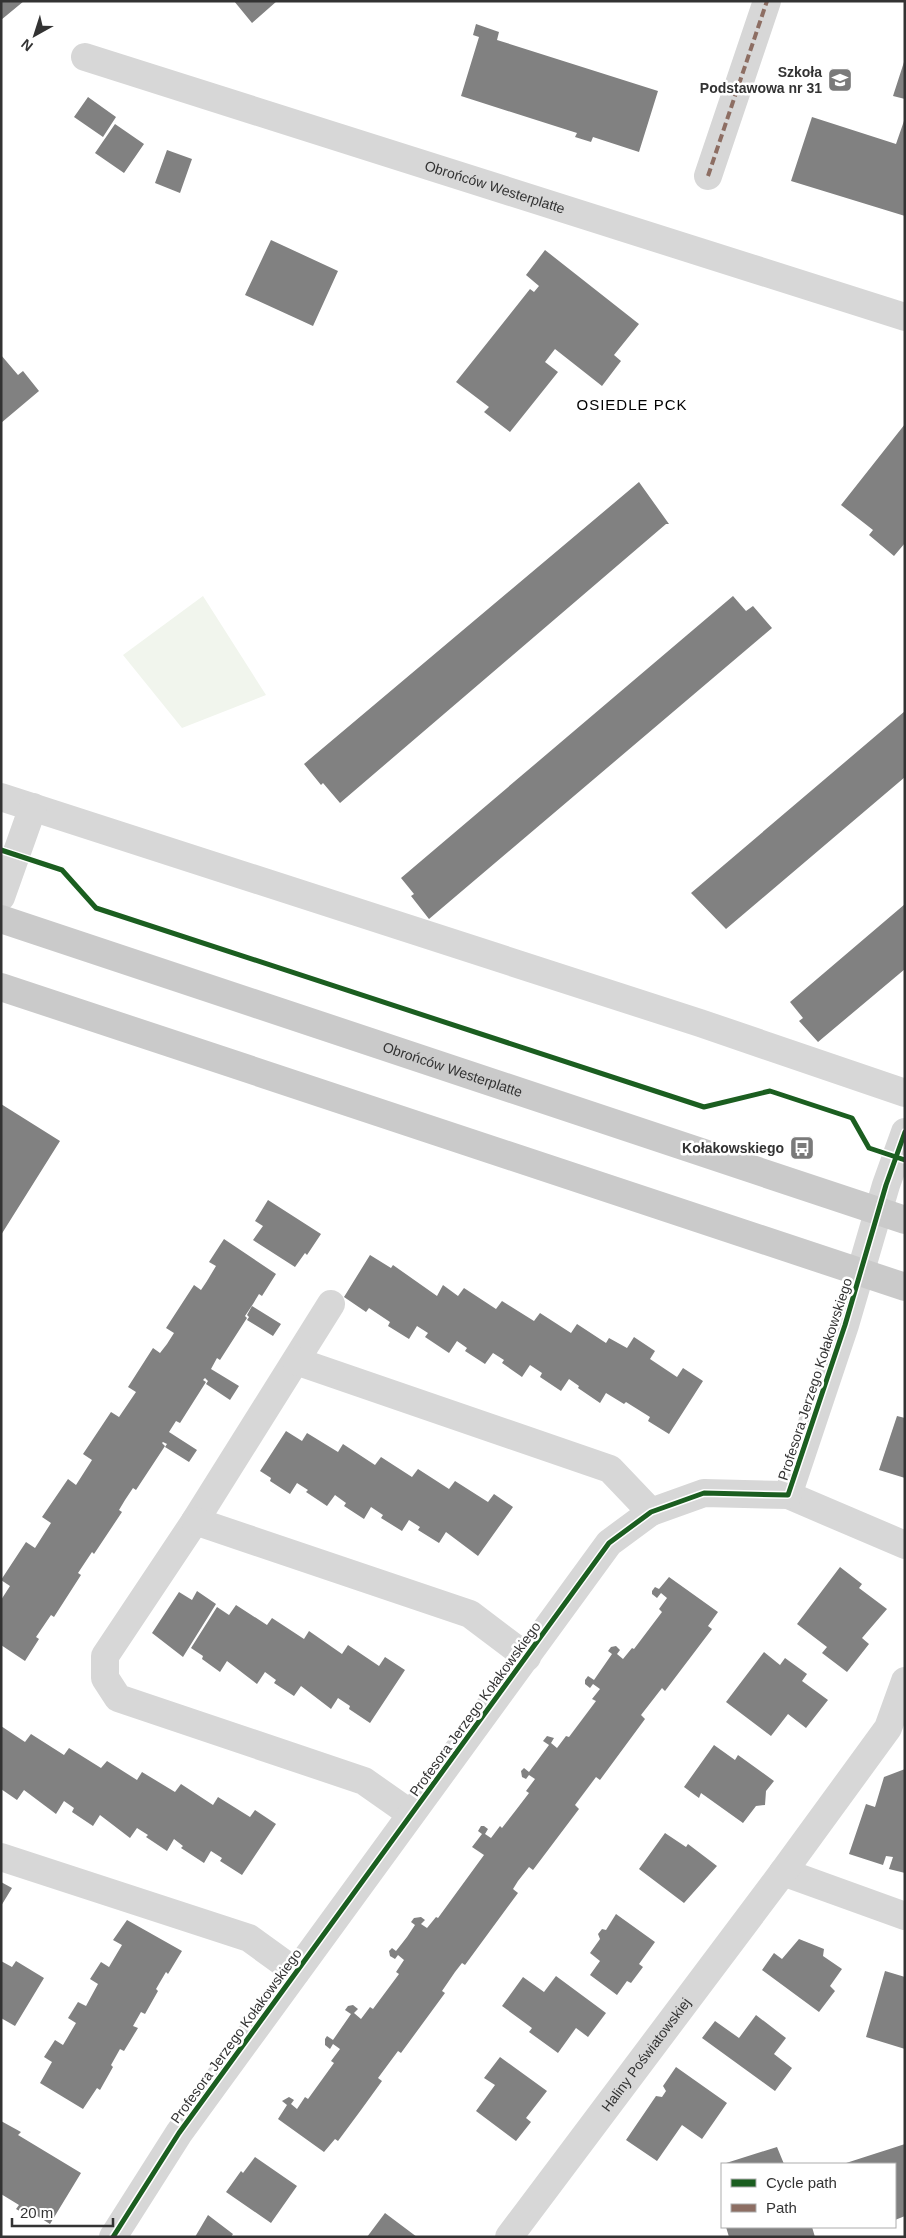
<svg xmlns="http://www.w3.org/2000/svg" width="906" height="2238" font-family="Arial,sans-serif">
	<style>
		.green { fill: #f1f5ed }
		.building { fill: #818181 }
		.lines { fill: none; stroke-linecap: round; stroke-linejoin: round }
		.minor { stroke: #d7d7d7; stroke-width: 28 }
		.major { stroke: #cacaca; stroke-width: 28 }
		.quiet { stroke: #8d6e63; stroke-width: 4; stroke-dasharray: 8 4; stroke-linecap: butt }
		.cycleway-casing { stroke: #fff; stroke-width: 8 }
		.cycleway { stroke: #1b5e20; stroke-width: 5 }
		.labels { text-anchor: middle; stroke-width: 5; stroke-linejoin: round; paint-order: stroke }
		.poi-label { font-size: 14px; font-weight: bold; fill: #333; stroke: #fff; text-anchor: end }
		.street-label { font-size: 14px; fill: #333; stroke: #fff }
		.neighbourhood-label { font-size: 15px; letter-spacing: 1px; fill: #000; stroke: #fff }
	</style>
	<rect width="100%" height="100%" fill="#fff"/>
	<path class="green" d="M203 596 266 695 182 728 123 655Z"/>
	<path class="building" d="M1 1H24L1 20Z
		M234 1H277L252 23Z
		M476 24 499 32 497 40 658 91 639 152 593 137 591 142 575 137 577 133 461 96 479 37 473 35Z
		M904 62H905V99L893 96Z
		M88 97 116 117 103 137 74 117Z
		M812 117 896 144 905 118V216L791 181Z
		M115 124 144 144 124 173 95 153Z
		M167 150 192 159 180 193 155 183Z
		M271 240 338 271 313 326 245 295Z
		M545 250 639 324 614 355 621 361 602 386 555 349 545 362 558 372 510 432 484 412 489 407 456 382 530 289 534 292 539 286 526 275Z
		M1 355 18 375 23 371 39 391 1 423Z
		M905 424V543L894 556 869 535 873 530 841 505Z
		M639 482 669 524H666L340 803 323 783 321 785 304 764Z
		M733 596 746 611 753 606 772 628 429 919 411 896 414 894 401 878Z
		M905 711V777L726 929 691 893Z
		M905 904V969L818 1042 799 1021 803 1018 790 1002Z
		M1 1104 60 1141 1 1235Z
		M268 1200 321 1234 307 1255 305 1253 295 1267 253 1240 263 1226 255 1221Z
		M224 1239 276 1274 262 1296 259 1294 253 1304 245 1316 247 1318 220 1360 217 1358 211 1369 239 1386 230 1400 206 1384 208 1381 205 1378 203 1380 206 1382 180 1423 176 1421 169 1432 197 1450 189 1462 165 1447 167 1444 163 1442 162 1443 165 1446 136 1490 133 1488 125 1500 119 1510 122 1512 94 1554 92 1552 78 1573 81 1575 54 1617 51 1615 36 1637 39 1639 25 1661 1 1645V1600L10 1586 1 1580 26 1542 35 1548 51 1523 42 1517 68 1479 76 1485 92 1460 83 1454 111 1412 119 1417 136 1392 128 1387 153 1348 160 1353 167 1344 174 1333 166 1328 194 1285 201 1290 207 1281 216 1266 209 1262Z
		M370 1255 391 1268 393 1265 437 1296 443 1285 458 1296 464 1288 496 1309 502 1301 534 1321 540 1313 571 1333 577 1324 606 1343 609 1338 627 1348 634 1337 655 1351 650 1359 677 1377 683 1368 703 1381 669 1434 648 1421 650 1417 626 1402 624 1404 606 1393 600 1403 578 1388 579 1386 569 1379 561 1391 540 1377 542 1373 530 1365 522 1377 502 1363 504 1360 493 1353 485 1364 465 1351 467 1348 457 1341 449 1353 425 1337 428 1333 417 1326 409 1339 388 1326 390 1322 369 1308 366 1312 344 1297Z
		M252 1306 281 1324 273 1336 247 1320 249 1317 247 1315Z
		M897 1416 905 1418V1478L879 1470Z
		M286 1431 302 1441 307 1433 338 1452 343 1444 375 1465 381 1457 412 1477 418 1469 449 1489 455 1481 488 1502 494 1494 513 1507 478 1556 446 1532 439 1543 418 1530 420 1527 409 1520 402 1531 381 1518 383 1515 371 1507 364 1519 344 1506 346 1503 335 1495 327 1506 306 1492 308 1490 297 1483 290 1494 270 1481 271 1478 260 1471Z
		M840 1567 862 1584 859 1588 887 1609 862 1638 869 1644 847 1672 822 1653 827 1647 797 1624Z
		M669 1577 718 1612 708 1626 712 1629 665 1691 662 1688 641 1715 645 1719 600 1780 596 1777 575 1805 579 1809 533 1870 529 1867 518 1881 513 1889 518 1893 465 1965 462 1963 455 1972 442 1991 445 1993 401 2053 398 2051 378 2078 382 2081 361 2110 338 2141 335 2139 324 2152 278 2119 287 2105 282 2101 289 2097 294 2100 291 2104 297 2109 305 2097 308 2099 334 2063 331 2061 340 2049 333 2044 330 2049 325 2045V2039L327 2036 333 2040 351 2014 345 2010 348 2006 353 2005 358 2009 354 2013 361 2019 370 2007 373 2009 399 1974 396 1972 404 1960 398 1955 395 1959 390 1956 389 1951 392 1948 396 1951 407 1937 415 1925 411 1922 414 1918 421 1917 425 1920 421 1924 427 1928 436 1917 438 1918 484 1855 472 1847 482 1834 478 1831 481 1826H484L488 1829 485 1834 491 1838 500 1826 502 1828 516 1810 529 1793 526 1791 535 1779 529 1775 526 1779 522 1777 521 1771 524 1768 529 1772 549 1745 543 1741 547 1736 554 1738 551 1743 557 1748 566 1736 569 1737 596 1701 592 1699 600 1689 593 1684 590 1688 585 1684V1680L588 1676 594 1680 612 1654 608 1651 611 1647 616 1646 620 1650 617 1654 623 1659 632 1648 634 1649 662 1612 659 1609 667 1598 661 1593 657 1598 652 1594V1591L655 1587 659 1589Z
		M197 1591 216 1604 183 1657 152 1633 179 1592 192 1600Z
		M236 1605 267 1625 272 1618 304 1639 309 1631 342 1654 348 1645 379 1666 385 1657 405 1670 370 1723 349 1709 350 1706 338 1698 331 1709 301 1686 294 1696 274 1683 276 1680 265 1672 257 1684 227 1661 220 1672 202 1659 203 1656 191 1648 217 1607 229 1615Z
		M764 1652 780 1665 785 1658 807 1674 802 1681 828 1700 806 1728 788 1714 771 1736 726 1702Z
		M1 1726 25 1742 31 1734 64 1755 69 1748 101 1768 107 1761 137 1780 142 1772 175 1792 181 1784 213 1805 218 1797 250 1817 255 1810 276 1824 242 1875 220 1861 222 1858 211 1851 204 1863 181 1848 183 1846 174 1839 167 1851 146 1837 148 1835 137 1828 130 1838 100 1815 93 1826 72 1812 74 1808 64 1801 56 1814 24 1790 17 1800 1 1789Z
		M714 1745 735 1760 738 1755 774 1781 766 1791 765 1805 756 1806 743 1823 701 1793 699 1798 684 1787Z
		M905 1769V1873L889 1869 893 1857 886 1856 883 1865 849 1854 866 1804 875 1807 884 1777Z
		M665 1833 686 1847 688 1844 717 1866 684 1903 639 1869Z
		M1 1882 12 1888 1 1906Z
		M616 1914 655 1942 639 1964 643 1967 631 1983 627 1981 617 1995 590 1975 600 1961 590 1953 600 1939 598 1934 602 1929 606 1930Z
		M127 1920 182 1951 168 1974 166 1972 156 1989 158 1991 145 2014 141 2012 133 2026 138 2028 124 2051 120 2049 111 2065 113 2067 100 2090 97 2088 83 2109 40 2083 52 2062 44 2057 55 2040 63 2045 76 2023 68 2018 78 2002 86 2006 98 1984 90 1979 101 1962 109 1967 122 1945 113 1940Z
		M799 1939 824 1949 823 1956 842 1969 830 1986 835 1991 819 2012 762 1970 774 1953 782 1959Z
		M1 1961 12 1967 16 1961 44 1978 15 2026 1 2018Z
		M885 1971 905 1977V2049L866 2037Z
		M556 1976 606 2013 588 2037 576 2028 558 2053 529 2032 532 2028 502 2006 523 1977 544 1992Z
		M756 2015 786 2038 774 2054 792 2068 775 2091 702 2038 715 2021 739 2038Z
		M500 2057 547 2091 526 2118 531 2122 516 2141 476 2111 495 2085 484 2078Z
		M676 2067 727 2103 702 2139 682 2125 657 2161 626 2140 656 2096 662 2097 666 2091 663 2086Z
		M1 2121 21 2132 18 2135 81 2173 50 2224 31 2212 28 2216 16 2209 19 2205 1 2194Z
		M905 2144V2216L895 2220V2164H843Z
		M777 2147 784 2164H723Z
		M255 2157 297 2186 271 2223 226 2192 241 2171 243 2173Z
		M385 2213 417 2237H367Z
		M208 2215 233 2234 231 2237H195Z
		M726 2227H812L815 2237H729Z"/>
	<g class="lines">
		<g class="minor">
			<path id="s1" d="M85 57 905 317"/>
			<path d="M708 176 767 1"/>
			<path d="M1 797 700 1023 905 1093"/>
			<path d="M1 897 33 807"/>
			<path d="M331 1304 195 1521 105 1656V1678L118 1698 364 1781 411 1814"/>
			<path d="M296 1361 610 1469 651 1512"/>
			<path d="M788 1495 905 1545"/>
			<path d="M195 1521 470 1614 527 1657"/>
			<path d="M1 1857 249 1938 296 1972"/>
			<path d="M783 1872 905 1916"/>
			<path d="M113 2237 179 2133 609 1543 651 1512 704 1493 788 1495 845 1325 886 1185 905 1132"/>
			<path id="s2" d="M509 2237 783 1872 888 1728 905 1681"/>
		</g>
		<g class="major">
			<path id="s3" d="M1 919 905 1220"/>
			<path d="M1 987 905 1287"/>
		</g>
		<path class="quiet" d="M708 176 767 1"/>
		<defs>
			<path id="cycleway" d="M1 850 62 870 96 908 704 1107 770 1091 852 1118 869 1148 905 1160
				M113 2237 179 2133 609 1543 651 1512 704 1493 788 1495 845 1325 886 1185 905 1132"/>
		</defs>
		<use href="#cycleway" class="cycleway-casing"/>
		<use href="#cycleway" class="cycleway"/>
	</g>
	<defs>
		<symbol id="school-square" viewBox="-11 -11 22 22"><rect x="-9" y="-9" width="18" height="18" rx="4" fill="#7a7a7a" stroke="#fff"/><path d="M0-5L7-2L0 1L-7-2ZM-4 1L0 2.5L4 1V4Q0 6-4 4Z" fill="#fff"/></symbol>
		<symbol id="bus-square" viewBox="-11 -11 22 22"><rect x="-9" y="-9" width="18" height="18" rx="4" fill="#7a7a7a" stroke="#fff"/><path d="M-5-6H5V4H4V6H2V4H-2V6H-4V4H-5ZM-3.5-4V0h7V-4ZM-3.5 1.2v1.5H-2V1.2ZM2 1.2v1.5H3.5V1.2Z" fill="#fff"/></symbol>
	</defs>
	<g fill-rule="evenodd">
		<use href="#school-square" x="826" y="66" width="28" height="28"/>
		<use href="#bus-square" x="788" y="1134" width="28" height="28"/>
	</g>
	<g class="labels">
		<g class="poi-label">
			<text x="822" y="77">Szkoła<tspan x="822" dy="16">Podstawowa nr 31</tspan></text>
			<text x="784" y="1153">Kołakowskiego</text>
		</g>
		<g class="street-label">
			<text dy="5" stroke="none"><textPath href="#s1" startOffset="430">Obrońców Westerplatte</textPath></text>
			<text dy="5" stroke="none"><textPath href="#s3" startOffset="476">Obrońców Westerplatte</textPath></text>
			<text transform="translate(815 1379) rotate(-72)" y="5">Profesora Jerzego Kołakowskiego</text>
			<text transform="translate(475 1709) rotate(-54)" y="5">Profesora Jerzego Kołakowskiego</text>
			<text transform="translate(236 2036) rotate(-54)" y="5">Profesora Jerzego Kołakowskiego</text>
			<text dy="5" stroke="none"><textPath href="#s2" startOffset="228">Haliny Poświatowskiej</textPath></text>
		</g>
		<g class="neighbourhood-label">
			<text x="632" y="410">OSIEDLE PCK</text>
		</g>
	</g>
	<rect width="906" height="2238" fill="none" stroke="#333333" stroke-width="5"/>
	<rect x="721" y="2163" width="175" height="65" fill="#ffffff" stroke="#adadad"/>
	<rect x="731" y="2179" width="25" height="8" fill="#1b5e20" stroke="#adadad"/>
	<text x="766" y="2188" font-size="15" fill="#333333">Cycle path</text>
	<rect x="731" y="2204" width="25" height="8" fill="#8d6e63" stroke="#adadad"/>
	<text x="766" y="2213" font-size="15" fill="#333333">Path</text>
	<g transform="translate(35 35) rotate(219)" stroke="#ffffff" stroke-width="4" paint-order="stroke">
	<path d="M0-4L9 19L0 12L-9 19Z" fill="#333333"/>
	<text y="-8" font-size="14" font-weight="bold" text-anchor="middle" fill="#333333">N</text>
	</g>
	<path d="M12 2218v8h101v-8" fill="none" stroke="#333333" stroke-width="2.5"/>
	<text x="20" y="2218" font-size="15" fill="#333333" stroke="#ffffff" stroke-width="4" paint-order="stroke">20 m</text>
</svg>
